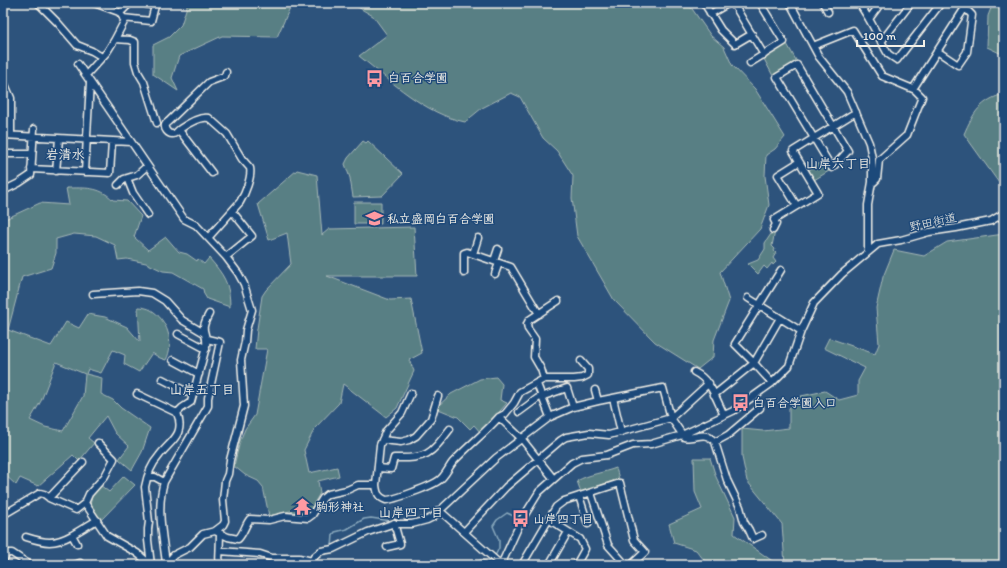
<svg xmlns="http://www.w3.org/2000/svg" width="1007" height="568" font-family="Itim,'Klee One',sans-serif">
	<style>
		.green { fill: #597f84; stroke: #a6b8b6; fill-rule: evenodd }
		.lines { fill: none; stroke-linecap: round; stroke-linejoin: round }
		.stream { stroke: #8aa9bd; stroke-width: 1.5 }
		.minor-casing { stroke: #f4f1e8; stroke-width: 9 }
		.minor { stroke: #1f4a7a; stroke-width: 6 }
		.labels { text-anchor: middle; stroke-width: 3; stroke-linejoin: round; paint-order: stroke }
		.poi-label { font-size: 12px; font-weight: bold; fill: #f4f1e8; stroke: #1f4a7a; text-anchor: start }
		.street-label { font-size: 12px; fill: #f4f1e8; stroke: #1f4a7a }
		.neighbourhood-label { font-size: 13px; font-weight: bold; fill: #f4f1e8; stroke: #1f4a7a }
	</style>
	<rect width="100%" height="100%" fill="#2d537c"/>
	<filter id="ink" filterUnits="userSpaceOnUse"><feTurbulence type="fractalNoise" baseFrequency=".025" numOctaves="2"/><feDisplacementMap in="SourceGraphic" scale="8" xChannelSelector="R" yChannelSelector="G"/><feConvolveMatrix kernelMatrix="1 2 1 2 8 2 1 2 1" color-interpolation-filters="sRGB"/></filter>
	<g filter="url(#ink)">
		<path class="green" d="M188 3H292L277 37 222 36 179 56 172 78 178 91 153 74V45L169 37 181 25Z
			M351 3H688L711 36 724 47 732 65 755 89 785 137 775 149 766 155 765 176 769 205 760 229 720 272 729 301 714 340 713 357 698 369 655 342 614 300 577 236 572 198 573 176 557 151 543 138 520 97 511 93 482 108 465 122C425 114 391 81 359 56L387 35 373 16Z
			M993 3H1004V55L987 47 988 16Z
			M787 44 797 62 773 76 764 59Z
			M1004 94V190L964 134C973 113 981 100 1004 94Z
			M363 141 366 143 368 141 403 174 382 196 353 197 350 178 345 164 348 158Z
			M823 161 829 171 814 180 809 170Z
			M297 170 317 175 322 235 329 229 414 227 417 276H327L390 300 411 299 422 353 409 360 414 371 397 408 386 417 343 384 339 403 315 428 304 450 309 473 337 467 339 476 318 481 320 493 309 512 299 513 290 511 269 516 263 487 258 481 245 475 234 466 240 441 245 429 255 415 267 349H255L257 329 262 296 266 290 291 264 287 233 269 240 258 204Z
			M66 188C85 188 99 186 113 200L127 201 141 216 134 237 148 250 166 237 179 252 187 254 197 261 198 259 204 264 209 258C224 275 230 284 230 307L207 299 204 294 203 289 173 272 163 271 146 263 127 259 118 260 115 245 96 236 74 234 56 239V253L51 268 22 277 8 330 51 346 66 322 79 328 88 314 105 317 127 327 140 342 138 307C142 307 148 308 151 310 167 319 175 343 166 360L160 358 152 353 139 372 124 364 125 355 113 350 101 373 88 369 86 374 102 378 101 394 113 400 121 408 150 428 142 452 132 470 119 459 129 446 115 433 106 416 88 438 94 443 79 461 73 455 38 486 20 478 16 485 3 473V220L40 203 69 205ZM56 362 85 374 83 396 63 431 45 427 30 420 41 401Z
			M354 202H381V224H354Z
			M771 230 775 231 772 246 775 249 774 251 776 253 773 258 776 262 773 265 772 263 767 269 764 266 758 274 748 264 758 260 765 249V243L771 234Z
			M1004 234V565H785L782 524 747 481 742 457V429L763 431 789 428V408L801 396 825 391 839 400 858 395V381L865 368 824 348 829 338 875 354 879 344 876 308 883 277 894 250 924 256 947 242Z
			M496 377 502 384 500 400 507 403 481 433 474 425 470 429 458 417 436 408 451 394 480 379Z
			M694 458H710L716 477 735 517 734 534 778 565H708L696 550 674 543 669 524 702 509 695 492Z
			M616 468 619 479 581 492 577 481C589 474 603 473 616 468Z
			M124 476 135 485 100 521 90 505 93 492 100 485 109 492Z"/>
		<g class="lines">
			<path class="stream" d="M332 547 333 535 335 532 347 529 364 519 371 518 391 521 398 520
				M495 556 499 548V540L493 526 497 520 507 513 518 518 521 513
				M472 565 481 560 487 562 492 559"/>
			<defs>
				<path id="minor" d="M38 3 58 23 77 45 92 51 102 57
					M704 3 721 30 735 44 752 34
					M733 3 764 55
					M790 3 819 57 847 92 869 143 872 158V182L868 205V252
					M823 3 828 12
					M859 3 869 19 888 54 897 60 941 3
					M120 13 130 3
					M710 14 729 3
					M123 18 151 21 155 6 146 4
					M869 19 881 3
					M115 39 130 40 135 42V62L138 72 144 82 157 123
					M881 42 911 3
					M813 46 853 30 882 76 913 89 968 3
					M937 51 958 65 967 52 972 15 965 8
					M750 63 784 42 760 3
					M78 64 184 219 196 225 226 257 238 273 244 284 252 310 246 330 245 342 241 360 244 406 230 460 228 474 225 481 223 500 225 521 223 525 215 531 203 534 190 547 174 555 165 565
					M797 65 848 151 832 168 777 77Z
					M86 75 107 52 115 39 125 20 119 12 94 3
					M3 80 11 98V135
					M179 130 212 173
					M3 135 131 142
					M3 154H32
					M31 169 110 173 112 142
					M56 171 59 139
					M85 172 90 82
					M127 178 133 193 148 215
					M872 182H874L877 179 879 160 907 135 922 97 913 88
					M118 185 124 179 137 175 147 166
					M3 191 19 183 31 175 34 129
					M797 206 778 175 799 162
					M773 230 776 224 774 220 818 193 793 151 856 112
					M208 238 240 202C245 194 252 177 250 168L242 159 227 134 209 118C200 116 187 124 180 129 177 131 175 135 172 134 168 134 164 129 165 125 166 123 168 122 170 120L209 82 225 76 226 72
					M473 254 478 238
					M226 257 252 236 232 211
					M494 261 498 249
					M464 273V253L467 252 511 267 539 314
					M495 274 499 263
					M93 294 138 291 152 293 165 301 182 320 204 333
					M748 298 801 331
					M178 334 206 349
					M173 360 199 374
					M694 372C711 380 716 399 724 415
					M162 379 193 395
					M544 379 541 369 534 357 535 339 528 329 527 324 529 320 558 301
					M772 383 754 363 735 344 781 270
					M537 384 550 417
					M595 390 598 401
					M137 394 177 413
					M714 395 754 363 780 318
					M613 398 621 432
					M519 412 538 398 567 388 573 407
					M499 417 505 414 514 403 520 392 544 379H574L582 378 588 375V369L581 361
					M382 440 401 442 409 440 416 436 431 419 438 396
					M715 442 727 480 740 507 744 522 749 530 753 539 762 535
					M378 468 391 469 394 458C427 459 430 455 450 429
					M148 477H155L164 482
					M376 485 380 445 386 431 402 413 411 393
					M591 493 608 545 626 565
					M579 496 588 524
					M49 498 83 462
					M85 503 89 494 105 476 114 459 98 443
					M439 510 501 565
					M3 515 40 493 44 494 51 499 76 510 85 503 107 536 137 553 150 564
					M548 519 580 539 585 549 576 565
					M3 524V527
					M215 531 228 537 238 539C244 533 245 525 250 519L269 520 285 516 308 518 312 515 323 498 328 494 347 490 358 485H376C377 493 378 497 386 500 394 500 431 486 438 481 445 477 448 468 453 462 468 446 485 433 499 417L521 438 553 478
					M464 532 506 487 561 440 566 437 589 433 609 435 671 418 709 383
					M26 537C45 543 54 545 72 535
					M77 544 72 535 97 520
					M387 547 400 544 394 523
					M220 551 260 554 272 558H299L312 561
					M3 560 7 553H12L30 565
					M166 563C163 537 156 508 164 482L208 406V398L220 342 207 339
					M75 565 80 563 82 565
					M151 565 148 540V529L149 522 145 487C147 476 151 465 159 456 170 441 186 435 177 413L182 408 191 402 206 347C208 329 198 334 209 314
					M219 565 220 534
					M311 565 314 557 321 551 333 549 368 532 392 524H412L427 520 433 517 496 458 550 417 573 407 598 401 663 388 671 418 684 437C697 440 703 429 715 442L728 435 760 408
					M501 565 521 521 539 492 572 463 582 458 607 455 633 445 651 444 682 435 733 411 772 383 789 366 801 331 814 303 842 274 878 244 901 240 929 232 956 228 991 221 1004 213
					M522 565 556 507 564 501 620 483 634 540 645 552 631 565
					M549 565 568 532"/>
			</defs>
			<use href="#minor" class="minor-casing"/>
			<use href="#minor" class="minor"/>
		</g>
	</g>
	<defs>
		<symbol id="bus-bare" viewBox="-9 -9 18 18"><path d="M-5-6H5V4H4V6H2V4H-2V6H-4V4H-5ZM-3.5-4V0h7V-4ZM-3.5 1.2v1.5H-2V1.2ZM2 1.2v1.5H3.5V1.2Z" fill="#ff9aa2" stroke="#1f4a7a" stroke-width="2.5" paint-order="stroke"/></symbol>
		<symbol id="school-bare" viewBox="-9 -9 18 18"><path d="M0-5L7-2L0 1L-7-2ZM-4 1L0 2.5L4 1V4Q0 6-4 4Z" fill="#ff9aa2" stroke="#1f4a7a" stroke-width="2.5" paint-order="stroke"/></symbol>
		<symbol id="temple-bare" viewBox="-9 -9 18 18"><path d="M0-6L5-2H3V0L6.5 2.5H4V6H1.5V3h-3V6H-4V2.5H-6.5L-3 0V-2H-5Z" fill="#ff9aa2" stroke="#1f4a7a" stroke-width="2.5" paint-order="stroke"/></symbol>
	</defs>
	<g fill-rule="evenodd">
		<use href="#bus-bare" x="362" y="66" width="25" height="25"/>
		<use href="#school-bare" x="362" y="206" width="25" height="25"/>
		<use href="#bus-bare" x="728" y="390" width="25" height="25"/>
		<use href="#temple-bare" x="290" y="494" width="25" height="25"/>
		<use href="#bus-bare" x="508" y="506" width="25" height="25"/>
	</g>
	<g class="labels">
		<g class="poi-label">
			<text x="388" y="82">白百合学園</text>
			<text x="387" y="223">私立盛岡白百合学園</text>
			<text x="753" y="407">白百合学園入口</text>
			<text x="316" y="511">駒形神社</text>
			<text x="533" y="523">山岸四丁目</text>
		</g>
		<g class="street-label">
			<text transform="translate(933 222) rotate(-12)" y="4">野田街道</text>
		</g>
		<g class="neighbourhood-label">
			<text x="65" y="159">岩清水</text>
			<text x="838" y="168">山岸六丁目</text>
			<text x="202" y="394">山岸五丁目</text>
			<text x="411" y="517">山岸四丁目</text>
		</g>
	</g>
	<rect width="1007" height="568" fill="none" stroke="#1f4a7a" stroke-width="16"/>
	<rect x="8" y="8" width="991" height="552" fill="none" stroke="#f4f1e8" stroke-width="1.5" filter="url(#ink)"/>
	<path d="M857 40v6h67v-6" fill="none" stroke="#f4f1e8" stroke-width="2"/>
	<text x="863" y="40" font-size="12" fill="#f4f1e8" stroke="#1f4a7a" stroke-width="3" paint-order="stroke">100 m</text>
</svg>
